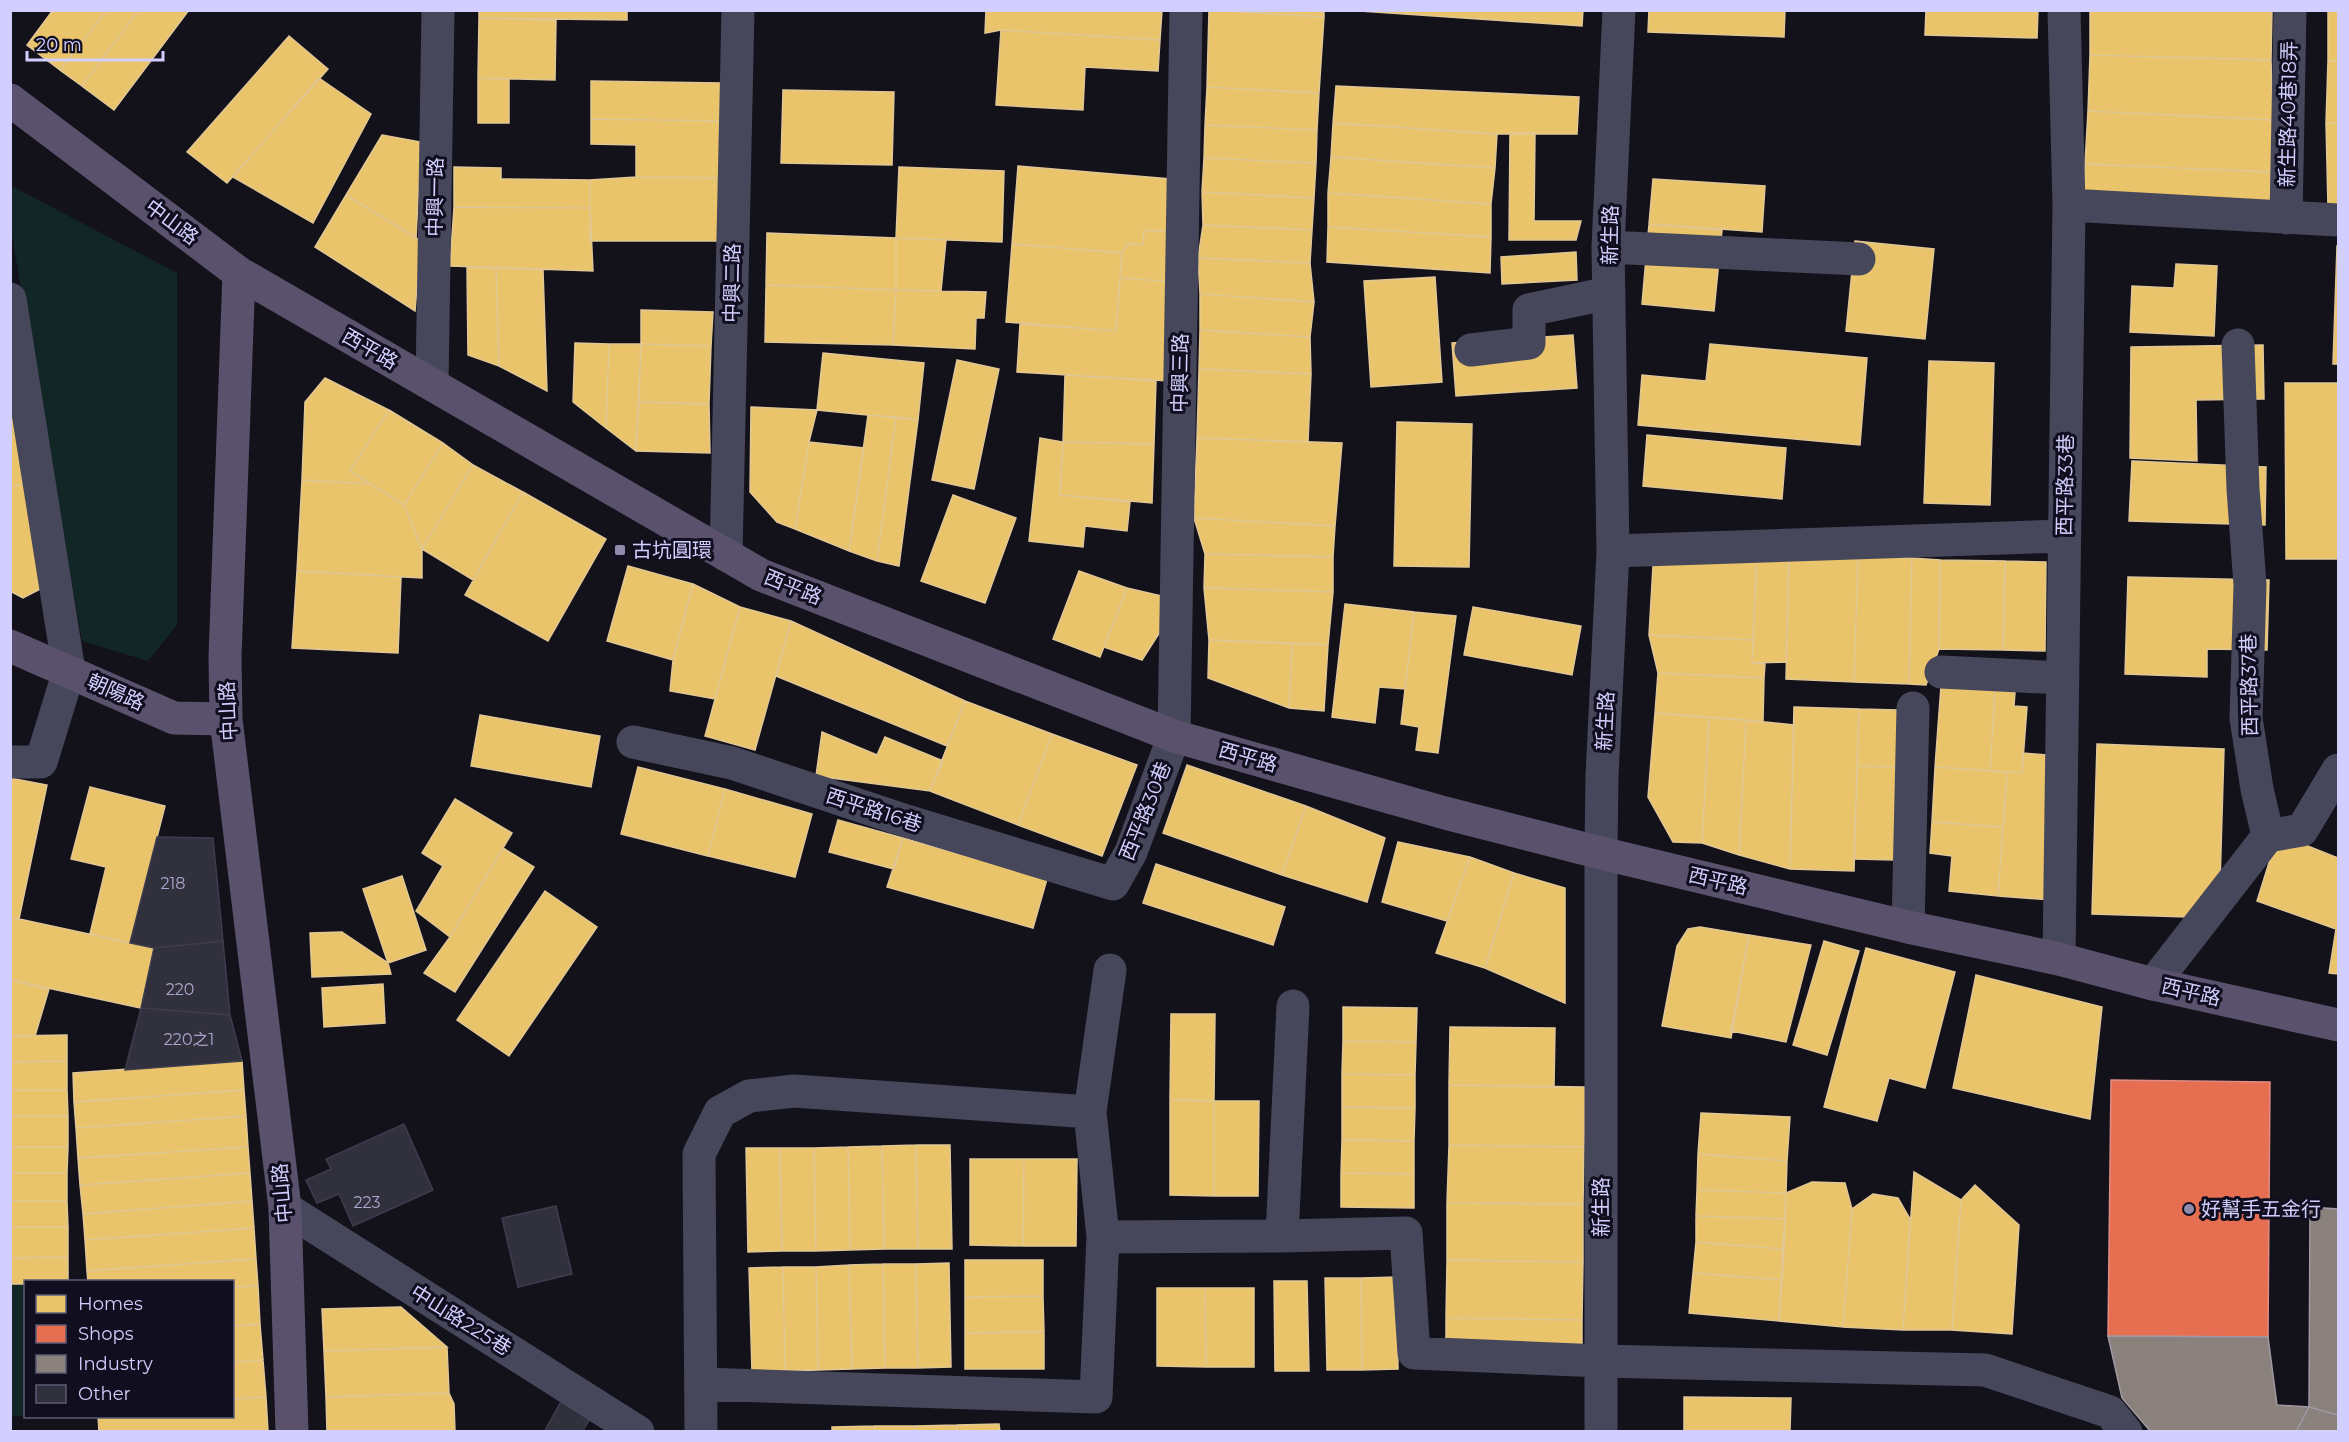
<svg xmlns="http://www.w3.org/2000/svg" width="2349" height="1442" font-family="Montserrat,'Noto Sans TC',sans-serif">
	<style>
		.green { fill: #112625 }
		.homes { fill: #e9c46a; stroke: #e2c796; stroke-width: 1.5 }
		.shops { fill: #e76f51; stroke: #e18c85; stroke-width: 1.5 }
		.industry { fill: #8a817c; stroke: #a098a3; stroke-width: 1.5 }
		.building { fill: #31303d; stroke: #3e3c4e; stroke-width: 1.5 }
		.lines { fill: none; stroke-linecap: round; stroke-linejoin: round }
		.minor { stroke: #47475c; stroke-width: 33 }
		.major { stroke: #5a516d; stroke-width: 33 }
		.poi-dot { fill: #8f8cae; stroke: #100e1f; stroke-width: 2 }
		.labels { text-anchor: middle; stroke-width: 6; stroke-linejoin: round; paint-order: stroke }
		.number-label { font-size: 16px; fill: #aaa6cd }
		.street-label { font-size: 20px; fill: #d2cefd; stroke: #100e1f }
		.poi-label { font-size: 20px; fill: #d2cefd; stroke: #100e1f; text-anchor: start }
	</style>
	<rect width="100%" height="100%" fill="#13121b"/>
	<path class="green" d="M10 185 177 273V625L148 661 82 641 11 230Z
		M10 1284H25V1416H11Z"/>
	<path class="homes" d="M53 10H107L60 70 27 45Z
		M107 10H139L82 86 60 70Z
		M139 10H189L114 110 82 86Z
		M479 10H627V20L479 18Z
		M986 10H1162L1160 40 1001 30 985 33Z
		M1209 10 1324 17 1319 93 1207 87Z
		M1209 10H1324V17Z
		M1345 10H1583L1582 26Z
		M1649 10H1785L1784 37 1648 32Z
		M1926 10H2038L2037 38 1925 35Z
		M2090 10H2272L2271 60 2090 55Z
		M2328 10H2338V61H2328Z
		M479 18 556 20 555 80 478 78Z
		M1001 30 1160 40 1158 71 1085 67 1083 110 996 105Z
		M289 36 328 69 227 183 187 152Z
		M2090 55 2271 60 2273 120 2088 111Z
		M2328 61H2338V123H2326Z
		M319 78 371 114 313 223 233 177Z
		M478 78 509 79V123H478Z
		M591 81 721 83 720 121 591 119Z
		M1336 86 1579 97 1577 134H1497L1333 123Z
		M1207 87 1319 93 1317 130 1205 125Z
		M783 90 894 92 892 165 781 163Z
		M2088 111 2273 120 2271 172 2085 164Z
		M591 119 720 121V178L636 177V145L591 144Z
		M1333 123 1497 134 1495 168 1331 157Z
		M2326 123H2338V207H2328Z
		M1205 125 1317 130 1316 163 1204 158Z
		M1510 133H1535L1534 221H1581L1576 240H1509Z
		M382 135 421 142 416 238 346 195Z
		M1331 157 1495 168 1491 204 1328 193Z
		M1204 158 1316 163 1314 198 1202 192Z
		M2085 164 2271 172 2270 205 2084 195Z
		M1018 166 1171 179 1168 232 1144 230 1143 245 1128 243 1122 253 1012 244Z
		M454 167 501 168V179L590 180V208L454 207Z
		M899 167 1004 171 1002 242 896 238Z
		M636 177 720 178 721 241H590V180Z
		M1653 179 1765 186 1762 232 1649 224Z
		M1202 192 1314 198 1312 230 1203 225Z
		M1328 193 1491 204V237L1328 227Z
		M346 195 421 241 415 311 315 247Z
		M454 207 590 208 593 271 450 266Z
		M1649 224 1722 230 1714 311 1642 304Z
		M1203 225 1312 230 1310 263 1198 258Z
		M1328 227 1491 237 1490 273 1327 262Z
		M1144 230 1180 233 1176 282 1120 278 1122 253 1128 243 1143 245Z
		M767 233 896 238V290L766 285Z
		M896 238 946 240 941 291 896 290Z
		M1855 241 1934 249 1925 339 1846 331Z
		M1012 244 1122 253 1116 331 1006 322Z
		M2337 246H2338V364H2333Z
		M1576 252 1577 280 1502 284 1501 257Z
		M1198 258 1310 263 1314 302 1200 294Z
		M2176 264 2217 266 2214 336 2130 332 2132 286 2174 288Z
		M467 267 496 268 499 366 468 355Z
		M496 268 543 270 547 391 499 366Z
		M1435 277 1442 382 1371 387 1364 281Z
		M1120 278 1176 282 1169 381 1017 372 1020 324 1116 331Z
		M766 285 896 290 893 345 765 342Z
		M896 290 986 292 984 318H976L975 349 893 345Z
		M1200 294 1314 302 1310 337 1200 330Z
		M641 310 713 312 711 346 641 344Z
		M1200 330 1310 337 1311 374 1199 369Z
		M1573 335 1577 388 1456 396 1452 343Z
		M575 343 609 344 606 428 573 402Z
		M609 344H641L636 451 606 428Z
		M641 344 711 346 709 404 639 402Z
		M1710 344 1867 358 1860 445 1638 425 1642 375 1706 381Z
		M2263 345 2264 399 2196 400 2197 461 2130 458 2131 347Z
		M823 353 924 363 918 420 817 410Z
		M957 360 999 369 974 489 932 480Z
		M1929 361 1994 363 1990 505 1924 503Z
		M1199 369 1311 374 1308 442 1197 438Z
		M1065 375 1156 381 1154 444 1063 442Z
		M325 378 389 410 350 471 371 484 302 480 305 402Z
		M2285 383H2338V559H2286Z
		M639 402 709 404 710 453 636 451Z
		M751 407 817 410 809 442 795 529 777 522 750 492Z
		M389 410 443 443 404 505 350 471Z
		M868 415 896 417 877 561 849 551Z
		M13 417 25 484 10 486V418Z
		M896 417 918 420 899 566 877 561Z
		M1397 422 1472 424 1469 567 1394 566Z
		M1647 435 1786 448 1782 499 1643 486Z
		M1040 438 1063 442 1060 495 1130 502 1127 531 1085 526 1083 547 1029 541Z
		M1197 438 1342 443 1335 526 1194 518Z
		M809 442 864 448 849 551 795 529Z
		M1063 442 1154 444 1152 503 1060 495Z
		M443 443 473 465 422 549 404 505Z
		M2132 461 2266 467 2265 525 2129 521Z
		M473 465 523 492 473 580 422 549Z
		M302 480 371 484 404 505 422 549V578L297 571Z
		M25 484 44 587 23 598 10 591V486Z
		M523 492 606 539 548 641 465 595Z
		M953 495 1016 518 985 603 921 581Z
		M1194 518 1335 526 1333 557 1205 554Z
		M1654 549 1757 555 1753 640 1649 635Z
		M1205 554 1333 557V592L1204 588Z
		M1757 555H1789L1786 662 1752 663Z
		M1789 555 1858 556 1854 682 1786 679Z
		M1858 556 1912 558 1909 684 1854 682Z
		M1912 558 1940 560 1939 649 1926 685 1909 684Z
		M1940 560 2005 561 2003 650 1939 649Z
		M2005 561 2046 562 2045 651 2003 650Z
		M628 566 693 584 673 660 607 641Z
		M297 571 401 577 398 653 292 648Z
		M1079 571 1127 588 1100 657 1053 639Z
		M2128 577 2269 580 2267 650 2207 649V677L2125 674Z
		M693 584 740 607 715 699 670 691 673 660Z
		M1127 588 1162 596 1160 632 1142 660 1104 647Z
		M1204 588 1333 592 1328 645 1209 640Z
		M1345 604 1414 612 1405 689 1379 687 1375 723 1332 717Z
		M740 607 791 621 755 750 705 736Z
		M1473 607 1581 626 1572 675 1464 655Z
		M1414 612 1456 616 1438 753 1416 750 1419 727 1401 724Z
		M791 621 965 701 947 746 776 676Z
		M1649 635 1753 640 1752 663 1765 664 1764 678 1658 673Z
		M1209 640 1292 643 1289 708 1208 678Z
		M1292 643 1328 645 1324 711 1289 708Z
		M1658 673 1764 678 1763 722 1655 713Z
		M1941 686 1995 690 1990 771 1935 767Z
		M1995 690 2015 692 2014 706 2027 707 2022 773 1990 771Z
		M965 701 1052 734 1018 825 930 791Z
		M1794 707 1859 709 1854 871 1790 869Z
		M1859 709 1898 710 1897 767 1857 766Z
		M1655 713 1709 717 1702 843 1673 842 1648 797Z
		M480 715 600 736 591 787 471 766Z
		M1709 717 1746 720 1739 855 1702 843Z
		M1746 720 1794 725 1790 869 1739 855Z
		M822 732 877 755 885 737 943 761 930 791 816 776Z
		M1052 734 1137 765 1102 856 1018 825Z
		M2097 744 2224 749 2219 918 2092 914Z
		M2023 753 2059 756 2050 900 1998 896 2007 772 2022 773Z
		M1187 765 1306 806 1282 875 1163 833Z
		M1857 766 1897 767 1894 860 1854 859Z
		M638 767 725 789 708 856 621 834Z
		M1935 767 2007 772 2003 827 1932 822Z
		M10 778 47 785 19 919 10 917Z
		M90 787 165 806 130 943 90 934 106 867 71 859Z
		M725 789 812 814 795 877 708 856Z
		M455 799 512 833 450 937 416 911 443 866 422 853Z
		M1306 806 1385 838 1367 902 1282 875Z
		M838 820 903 838 894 869 829 852Z
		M1932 822 2003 827 1998 896 1949 891 1952 856 1930 853Z
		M2278 834 2338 858V974L2329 973 2336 929 2257 901Z
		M903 838 1047 879 1033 928 887 887Z
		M1398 842 1470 857 1447 921 1382 902Z
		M503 848 534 867 455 992 424 973 450 937Z
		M1470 857 1514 873 1485 968 1436 953Z
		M1156 864 1285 907 1273 945 1143 903Z
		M1514 873 1565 888V1003L1485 968Z
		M402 876 426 950 388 963 363 889Z
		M545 891 597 927 509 1056 457 1020Z
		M10 917 154 948 141 1008 10 980Z
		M1700 927 1749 935 1731 1038 1662 1026 1677 946 1688 929Z
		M342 932 388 963 391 974 312 977 310 933Z
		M1749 935 1811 945 1786 1042 1731 1031Z
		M1824 941 1859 951 1827 1055 1793 1045Z
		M1866 948 1955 972 1925 1088 1889 1078 1877 1121 1824 1107Z
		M1976 975 2102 1007 2090 1119 1953 1088Z
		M10 980 49 989 35 1036H10Z
		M383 984 385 1023 324 1027 322 988Z
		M1343 1007 1417 1008 1416 1042 1343 1041Z
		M1171 1014H1215L1214 1101 1170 1100Z
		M1450 1027 1555 1028 1554 1087 1449 1085Z
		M67 1035V1061L10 1062V1036Z
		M1343 1041 1416 1042 1415 1075 1342 1074Z
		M67 1061V1090H10V1062Z
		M242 1061 244 1090 74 1102 73 1073Z
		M1342 1074 1415 1075V1108L1342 1107Z
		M1449 1085 1585 1087 1584 1147 1449 1145Z
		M10 1090H67L68 1116H10Z
		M244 1090 246 1116 76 1128 74 1102Z
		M1170 1100 1214 1101V1196L1170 1195Z
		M1214 1101H1259L1258 1196H1214Z
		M1342 1107 1415 1108 1414 1141 1342 1140Z
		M1701 1113 1790 1117 1787 1161 1698 1154Z
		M10 1116H68V1147H10Z
		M246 1116 248 1147 78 1158 76 1128Z
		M1342 1140 1414 1141V1174L1341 1173Z
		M916 1145 918 1249H884L882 1146Z
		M916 1145H950L952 1249H918Z
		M1449 1145 1584 1147 1583 1204 1447 1203Z
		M882 1146 884 1249 850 1250 848 1147Z
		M10 1147H68L67 1173H10Z
		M248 1147 250 1173 80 1185 78 1158Z
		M848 1147 850 1250 816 1251 814 1148Z
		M746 1148H780L782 1251 748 1252Z
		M780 1148H814L816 1251H782Z
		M1698 1154 1787 1161 1786 1193 1697 1190Z
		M970 1159H1024L1023 1246 970 1245Z
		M1024 1159H1077L1076 1246H1023Z
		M1914 1172 1961 1200 1952 1330H1903Z
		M10 1173H67V1201H10Z
		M250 1173 252 1201 83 1214 80 1185Z
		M1341 1173 1414 1174V1208L1341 1207Z
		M1812 1182 1845 1183 1852 1209 1843 1327 1779 1321 1786 1193Z
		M1975 1185 2019 1225 2012 1334 1952 1330 1961 1200Z
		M1697 1190 1786 1193 1785 1219 1696 1216Z
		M1873 1194 1898 1198 1910 1219 1903 1330 1843 1327 1852 1209Z
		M10 1201H67L68 1227H10Z
		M252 1201 254 1228 85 1240 83 1214Z
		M1447 1203 1583 1204V1262L1447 1260Z
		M1696 1216 1785 1219 1784 1249 1696 1242Z
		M10 1227H68V1257L10 1258Z
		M254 1228 256 1259 87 1271 85 1240Z
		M1696 1242 1784 1249 1782 1280 1693 1273Z
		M68 1257V1282H26V1284H10V1258Z
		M256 1259 258 1286 232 1287V1282H88L87 1271Z
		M965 1260H1043V1296L965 1297Z
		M1447 1260 1583 1262 1582 1320 1446 1318Z
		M949 1263 951 1367 918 1368 916 1264Z
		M883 1264H916L918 1368H885Z
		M883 1264 885 1368 852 1369 849 1265Z
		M849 1265 852 1369 818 1370 816 1267Z
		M783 1267H816L818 1370 785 1371Z
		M783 1267 785 1371 752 1372 749 1268Z
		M1693 1273 1782 1280 1779 1321 1689 1313Z
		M1397 1277 1398 1369 1362 1370 1361 1278Z
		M1325 1278H1361L1362 1370H1327Z
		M1274 1281H1307L1309 1371H1275Z
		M258 1286 260 1324 232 1326V1287Z
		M1157 1288H1205L1206 1367 1157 1366Z
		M1205 1288H1254V1367H1206Z
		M1043 1296 1044 1332 965 1333V1297Z
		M401 1307 447 1347 324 1351 322 1309Z
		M1446 1318 1582 1320V1357L1446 1356Z
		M260 1324 263 1360 232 1362V1326Z
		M1044 1332V1369H965V1333Z
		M447 1347 449 1393 326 1397 324 1351Z
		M263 1360 266 1397 232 1399V1362Z
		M449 1393 454 1404 455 1432H327L326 1397Z
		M266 1397 268 1432H99L98 1416H232V1399Z
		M1684 1397 1791 1398 1790 1431 1820 1432H1684Z
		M999 1424 1000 1432H957V1425Z
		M957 1425V1432H915V1426Z
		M874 1426V1432H832V1427Z
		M874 1426H915V1432H874Z"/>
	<path class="shops" d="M2111 1080 2270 1082 2268 1337 2108 1336Z"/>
	<path class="industry" d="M2310 1207 2338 1209V1415L2309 1407Z
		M2108 1336 2268 1337 2277 1405 2309 1407 2296 1432H2151L2122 1398Z
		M2309 1407 2338 1415V1432H2296Z"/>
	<path class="building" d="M157 837 213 838 223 941 154 948 130 943Z
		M223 941 230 1015 141 1008 154 948Z
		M141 1008 230 1015 242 1061 125 1070Z
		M404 1124 433 1190 353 1226 339 1194 317 1203 306 1180 331 1169 326 1159Z
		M556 1206 572 1274 518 1287 502 1218Z
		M562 1400 591 1417 582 1432H544Z"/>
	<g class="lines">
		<path class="minor" d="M2069 205 2338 220
			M2286 218 2290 10
			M1608 247 1859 259
			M10 299 69 671 41 762H10
			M1471 350 1529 343V310L1609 293
			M432 384 438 10
			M1613 551 2064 536
			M726 555 738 10
			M1941 672 2062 678
			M633 742 732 763 900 819 1113 884 1131 852 1174 736 1186 10
			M2268 836 2302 830 2338 770
			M1908 927 1913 708
			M2059 959 2069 205 2064 10
			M2153 984 2268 836 2257 789 2246 718 2250 585 2243 489 2238 345
			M285 1208 638 1432
			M1282 1236 1293 1006
			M1103 1237 1282 1236 1406 1233 1414 1353 1601 1361 1985 1370 2110 1412 2126 1432
			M701 1384 1096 1397 1103 1237 1090 1112 1110 970
			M701 1432 699 1154 720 1112 749 1096 794 1091 1090 1112
			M1601 1432V853L1602 776 1613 551 1608 247 1619 10"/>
		<path class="major" d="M10 100 239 273 761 575 1174 736 1445 813 1601 853 1908 927 2059 959 2153 984 2338 1025
			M239 273 225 657 226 719 285 1208 292 1432
			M10 646 174 718 226 719"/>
	</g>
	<g class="poi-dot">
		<rect x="614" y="544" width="12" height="12" rx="3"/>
		<circle cx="2189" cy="1209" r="6"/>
	</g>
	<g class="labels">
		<g class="number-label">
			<text x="173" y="889">218</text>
			<text x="180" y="995">220</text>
			<text x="189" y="1045">220之1</text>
			<text x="367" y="1208">223</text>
		</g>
		<g class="street-label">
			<text transform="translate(2288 114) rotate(-89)" y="7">新生路40巷18弄</text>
			<text transform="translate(435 197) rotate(-89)" y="7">中興一路</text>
			<text transform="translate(172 222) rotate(37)" y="7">中山路</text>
			<text transform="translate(1610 235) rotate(-89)" y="7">新生路</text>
			<text transform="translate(732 283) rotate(-89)" y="7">中興二路</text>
			<text transform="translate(370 349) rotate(30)" y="7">西平路</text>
			<text transform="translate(1180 373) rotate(-89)" y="7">中興三路</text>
			<text transform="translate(2065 485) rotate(-89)" y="7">西平路33巷</text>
			<text transform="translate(793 587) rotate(22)" y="7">西平路</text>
			<text transform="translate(2249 685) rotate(-91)" y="7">西平路37巷</text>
			<text transform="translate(116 692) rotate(24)" y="7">朝陽路</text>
			<text transform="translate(228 711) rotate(-93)" y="7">中山路</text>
			<text transform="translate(1605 721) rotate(-87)" y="7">新生路</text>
			<text transform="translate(1248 757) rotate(16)" y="7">西平路</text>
			<text transform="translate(874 810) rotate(18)" y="7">西平路16巷</text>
			<text transform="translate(1145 811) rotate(-68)" y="7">西平路30巷</text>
			<text transform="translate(1718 881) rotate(13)" y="7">西平路</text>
			<text transform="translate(2191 992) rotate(13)" y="7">西平路</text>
			<text transform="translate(282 1193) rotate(-95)" y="7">中山路</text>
			<text transform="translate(1601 1207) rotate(-90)" y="7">新生路</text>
			<text transform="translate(461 1320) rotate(32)" y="7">中山路225巷</text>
		</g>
		<g class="poi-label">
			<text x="632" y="557">古坑圓環</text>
			<text x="2201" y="1216">好幫手五金行</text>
		</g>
	</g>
	<rect width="2349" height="1442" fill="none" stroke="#d2cefd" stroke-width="24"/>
	<rect x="24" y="1280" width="210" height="138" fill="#100e1f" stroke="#5e5b78" stroke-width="1.5"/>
	<rect x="36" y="1295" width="30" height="18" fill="#e9c46a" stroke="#5e5b78" stroke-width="1.5"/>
	<text x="78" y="1310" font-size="18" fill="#d2cefd">Homes</text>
	<rect x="36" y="1325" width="30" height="18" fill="#e76f51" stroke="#5e5b78" stroke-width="1.5"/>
	<text x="78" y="1340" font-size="18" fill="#d2cefd">Shops</text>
	<rect x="36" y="1355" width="30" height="18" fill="#8a817c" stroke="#5e5b78" stroke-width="1.5"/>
	<text x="78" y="1370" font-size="18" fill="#d2cefd">Industry</text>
	<rect x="36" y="1385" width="30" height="18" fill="#31303d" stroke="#5e5b78" stroke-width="1.5"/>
	<text x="78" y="1400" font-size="18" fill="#d2cefd">Other</text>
	<path d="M27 51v9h136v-9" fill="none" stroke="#d2cefd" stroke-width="3"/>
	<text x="36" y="51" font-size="18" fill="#d2cefd" stroke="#100e1f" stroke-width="4.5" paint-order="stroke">20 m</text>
</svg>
